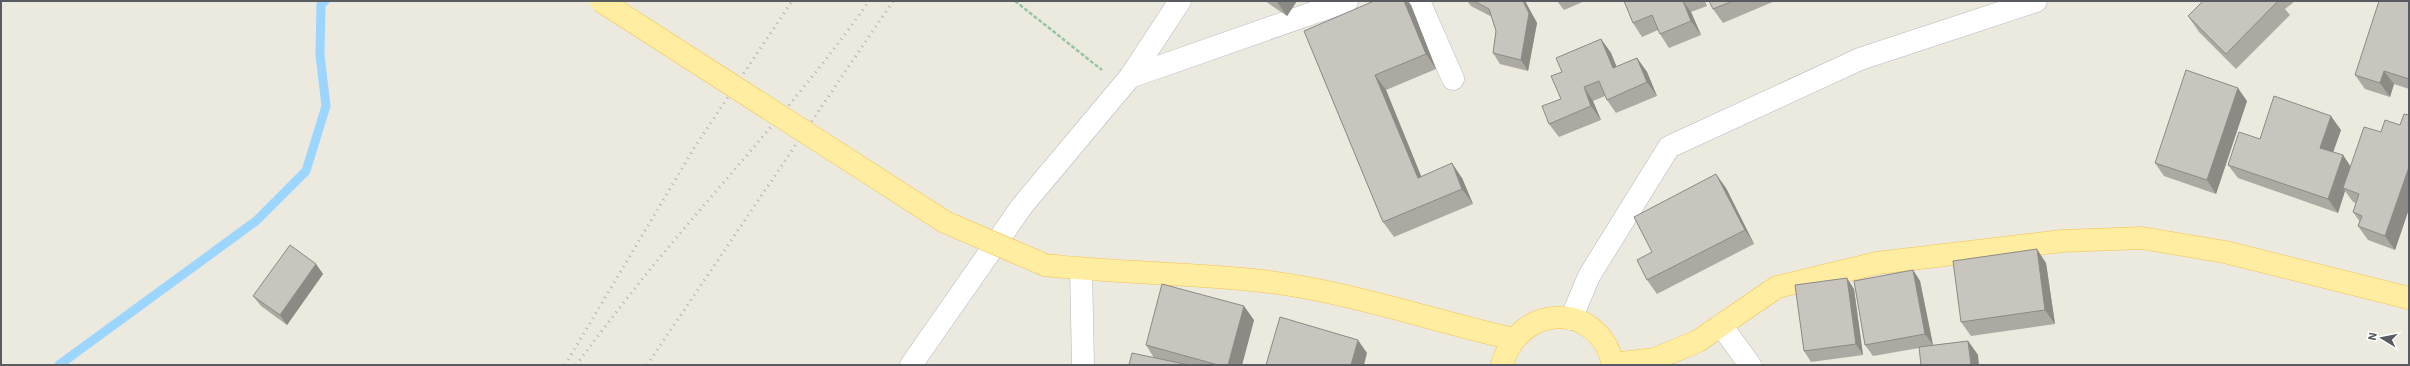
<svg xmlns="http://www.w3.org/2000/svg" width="2410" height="366" font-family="'IBM Plex Sans',sans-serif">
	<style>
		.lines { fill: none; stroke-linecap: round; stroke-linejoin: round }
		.stream { stroke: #9cd6ff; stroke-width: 9 }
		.minor-casing { stroke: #b5b8bd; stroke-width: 23 }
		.major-casing { stroke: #f4c350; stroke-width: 23 }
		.path { stroke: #93c6a1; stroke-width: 2.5; stroke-dasharray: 4 2; stroke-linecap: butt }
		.minor { stroke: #fff; stroke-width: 22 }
		.major { stroke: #ffeea1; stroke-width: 22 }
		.rail { stroke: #b1b2b2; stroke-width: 3; stroke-dasharray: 1 5; stroke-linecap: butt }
		.major-bridge-casing { stroke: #f4c350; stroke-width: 23; stroke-linecap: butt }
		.major-bridge { stroke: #ffeea1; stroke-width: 22 }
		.wall { fill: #aca9a3 }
		.shaded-wall { fill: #8c8a85 }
		.building { fill: #c8c5be; stroke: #8c8a85 }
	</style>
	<rect width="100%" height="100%" fill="#ece9df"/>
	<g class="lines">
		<path class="stream" d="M59 365 256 221 306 171 326 106 320 55 321 4 325 1"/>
		<defs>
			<path id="minor" d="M1419 1 1453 79
				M1130 77 1347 1
				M1081 269 1083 365
				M1571 319 1589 276 1669 147 1860 59 2036 1
				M1721 325 1750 365
				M911 365 1022 206 1130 77 1180 1"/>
			<path id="major" d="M1045 265C1117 273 1190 273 1262 281 1348 291 1430 320 1513 339
				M1613 364 1655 359 1698 341 1777 287 1877 263 2062 241 2142 238 2225 252 2409 298
				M1502 365C1519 302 1600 301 1613 365"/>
		</defs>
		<use href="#minor" class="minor-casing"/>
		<use href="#major" class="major-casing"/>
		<path class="path" d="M1015 1 1102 70"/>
		<use href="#minor" class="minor"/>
		<use href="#major" class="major"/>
		<path class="rail" d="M565 365 696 145 792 1
			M576 365C607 324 638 283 672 243 739 163 809 87 869 1
			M647 365 893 1"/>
		<defs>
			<path id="major-bridge" d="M601 1 945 222 1045 265"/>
		</defs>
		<use href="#major-bridge" class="major-bridge-casing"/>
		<use href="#major-bridge" class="major-bridge"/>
	</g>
	<path class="wall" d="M1265 1H1297L1287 16Z
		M1467 1H1525L1537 23 1528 71 1500 64 1493 53 1496 31 1492 17 1471 6Z
		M1557 1H1585L1564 10Z
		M1624 1H1705L1707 6 1691 12 1701 35 1669 48 1660 34 1658 30 1642 37 1633 23Z
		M1709 1H1775L1723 23 1713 9Z
		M2203 1H2295L2285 9 2290 15 2236 69 2199 32 2188 16Z
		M2409 1V89L2394 84 2390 97 2365 89 2355 75Z
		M1411 5 1436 69 1386 90 1421 176 1462 178 1473 204 1394 237 1383 222 1304 31Z
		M1601 39 1611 53 1616 67 1637 58 1647 72 1657 96 1616 113 1607 100 1605 96 1593 101 1601 120 1559 137 1549 124 1561 99 1562 72Z
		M2247 101 2216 194 2164 176 2155 163Z
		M2409 115V209L2395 250 2368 240 2358 226 2360 222 2353 212 2356 203 2353 202 2345 191 2338 213 2238 178 2228 165 2260 139 2341 130 2333 152 2343 155 2351 167 2381 132 2400 125Z
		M1726 188 1754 244 1657 294 1647 280Z
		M2046 263 2055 324 1971 336 1961 322Z
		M316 264 323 274 287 325 261 306 253 296Z
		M1913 270 1920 281 1933 345 1968 341 1978 355 1919 348 1873 356 1865 345Z
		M1854 289 1863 355 1811 362 1804 351Z
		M1254 320 1242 365H1129L1154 358 1146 345Z"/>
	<path class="shaded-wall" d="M1278 1H1297L1287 16 1277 2Z
		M1404 1H1408L1411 5 1436 69 1426 54Z
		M1523 1H1525L1537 23 1528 71 1521 60Z
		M1683 1 1691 12 1701 35 1691 21Z
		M1601 39 1611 53 1623 82 1613 68Z
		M1637 58 1647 72 1657 96 1647 82Z
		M2384 71 2394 84 2390 97 2380 83Z
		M1375 75 1386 90 1428 193 1418 178Z
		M1584 87 1593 101 1601 120 1591 106Z
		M2238 88 2247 101 2216 194 2207 180Z
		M2331 116 2341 130 2330 161 2320 148Z
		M2343 155 2352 169 2343 188 2345 191 2338 213 2328 199Z
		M1452 163 1462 178 1473 204 1462 189Z
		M2409 167V209L2395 250 2385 236Z
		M1716 174 1726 188 1754 244 1745 230Z
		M2037 249 2046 263 2055 324 2045 310Z
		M316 264 323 274 287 325 280 315Z
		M1913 270 1920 281 1933 345 1925 334Z
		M1847 278 1854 289 1863 355 1856 344Z
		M1244 306 1254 320 1242 365H1228Z
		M1358 340 1367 353 1364 365H1351Z
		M1968 341 1978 355 1979 365H1971Z"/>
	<path class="building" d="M1374 1H1404L1426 54 1375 75 1418 178 1452 163 1462 189 1383 222 1304 31Z
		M1474 1H1523L1529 13 1521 60 1493 53 1496 31 1489 9Z
		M1624 1H1683L1691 21 1660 34 1652 15 1633 23Z
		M1709 1H1733L1713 9Z
		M2203 1H2278L2226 54 2188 16Z
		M2379 1H2409V79L2384 71 2380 83 2355 75Z
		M1601 39 1613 68 1637 58 1647 82 1607 100 1599 81 1584 87 1591 106 1549 124 1542 106 1561 99 1551 76 1562 72 1556 58Z
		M2186 70 2238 88 2207 180 2155 163Z
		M2274 96 2331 116 2320 148 2343 155 2328 199 2228 165 2239 132 2260 139Z
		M2404 114 2409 115V167L2385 236 2358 226 2362 216 2353 212 2359 194 2343 188 2364 127 2381 132 2385 120 2400 125Z
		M1716 174 1745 230 1647 280 1637 260 1652 252 1634 217Z
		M290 245 316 264 280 315 253 296Z
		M2037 249 2045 310 1961 322 1953 261Z
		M1913 270 1925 334 1865 345 1854 281Z
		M1847 278 1856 344 1804 351 1795 285Z
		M1162 284 1244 306 1228 365H1218L1146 345Z
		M1280 317 1358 340 1351 365H1266Z
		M1968 341 1971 365H1921L1919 347Z
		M1132 353 1189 365H1129Z"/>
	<rect width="2410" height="366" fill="none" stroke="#585c61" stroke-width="4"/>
	<g transform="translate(2382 338) rotate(280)" stroke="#ffffff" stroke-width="3" paint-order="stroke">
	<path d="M0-3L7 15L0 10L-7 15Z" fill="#585c61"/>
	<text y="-6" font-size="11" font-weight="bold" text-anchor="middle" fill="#585c61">N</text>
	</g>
</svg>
